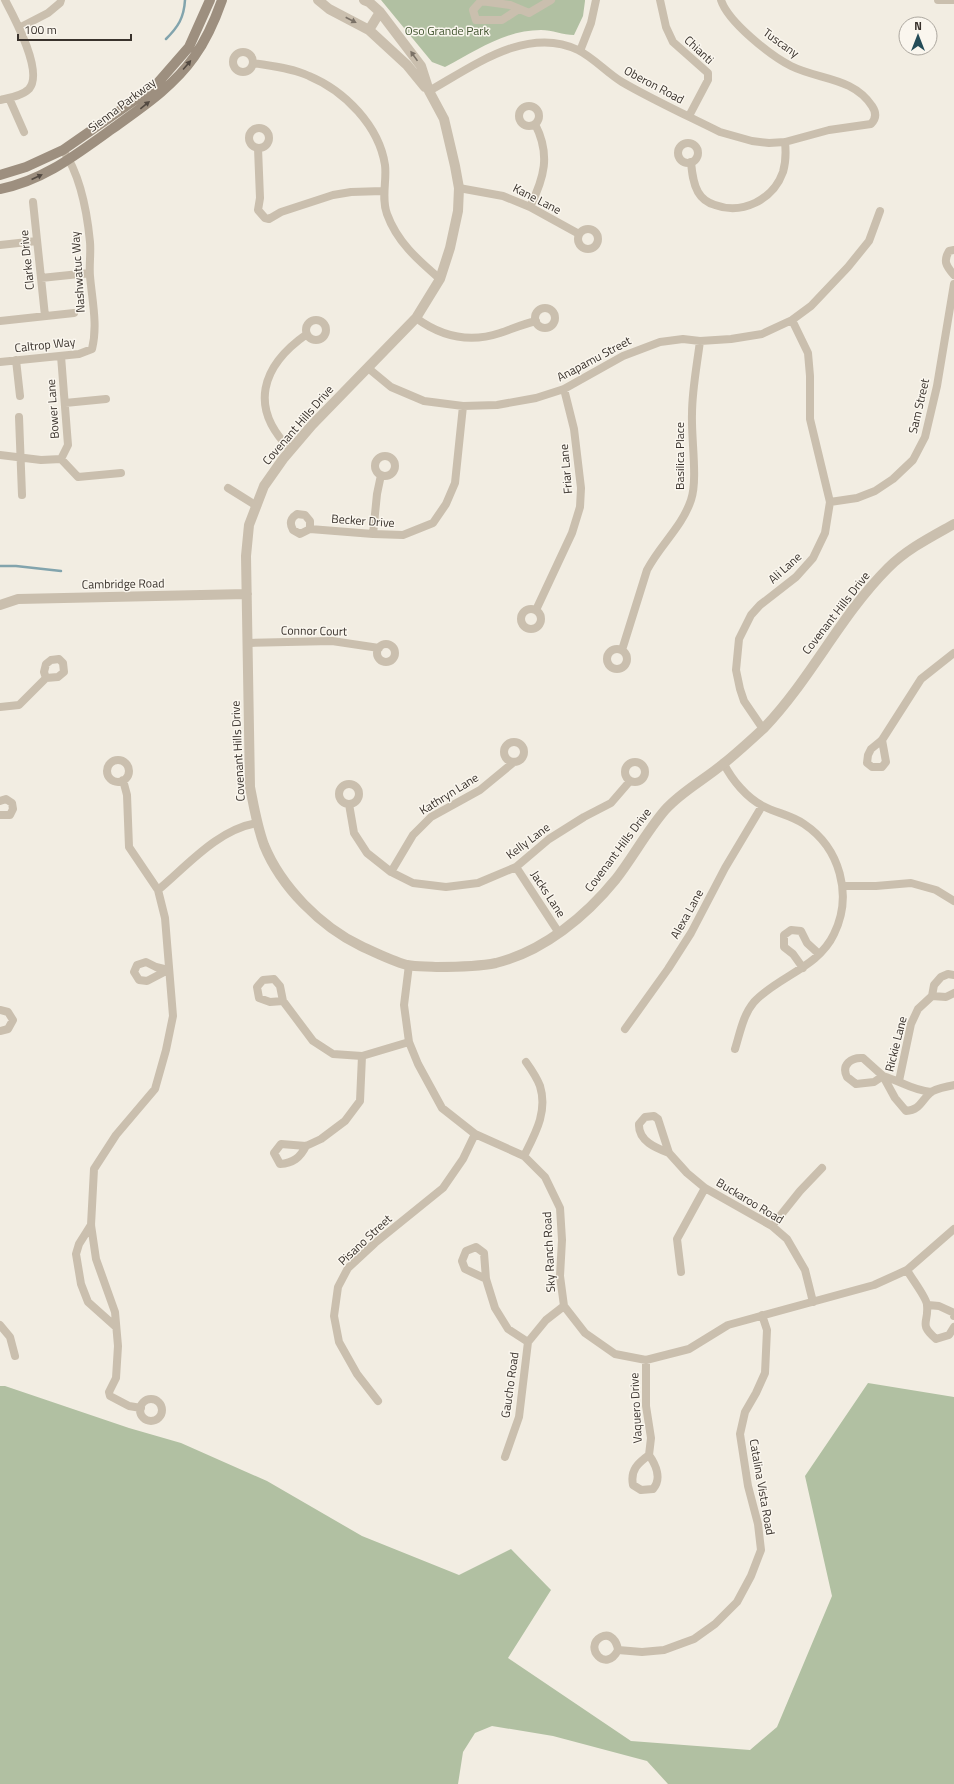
<svg xmlns="http://www.w3.org/2000/svg" width="954" height="1784" font-family="'Titillium Web',sans-serif">
	<style>
		.green { fill: #b1c0a2 }
		.lines { fill: none; stroke-linecap: round; stroke-linejoin: round }
		.stream { stroke: #82a4ad; stroke-width: 2.5 }
		.minor { stroke: #cabfae; stroke-width: 8 }
		.tertiary { stroke: #cabfae; stroke-width: 10 }
		.secondary { stroke: #9d8f7f; stroke-width: 10 }
		.oneway { fill: #7a7166 }
		.oneway2 { fill: #524941 }
		.labels { text-anchor: middle; stroke-width: 3; stroke-linejoin: round; paint-order: stroke }
		.park-label { font-size: 12px; fill: #425531; stroke: #faf6ee }
		.street-label { font-size: 12px; fill: #39322c; stroke: #faf6ee }
	</style>
	<rect width="100%" height="100%" fill="#f2ede2"/>
	<path class="green" d="M381 0H585V1L583 16 574 35C563 35 552 30 541 30 505 30 476 51 445 67L432 62Z
		M868 1383 954 1397V1784H668L647 1761 553 1736 492 1726 475 1733 463 1752 458 1784H0V1386H5L129 1428 181 1443 267 1481 362 1536 459 1575 511 1549 551 1590 508 1658 631 1741 750 1750 777 1727 832 1596 805 1476Z"/>
	<g class="lines">
		<path class="stream" d="M166 39C178 27 184 18 185 0
			M0 566H16L61 571"/>
		<path class="minor" d="M660 0 666 27 673 42 708 73V80L689 116
			M938 0H954
			M519 9 502 20H476L473 10 481 1 510 5 529 13 551 0
			M19 28 48 13 60 3 61 0
			M580 51 591 23 596 0
			M233 62a10 10 0 1 1 20 0a10 10 0 1 1-20 0Z
			M253 63C271 66 292 68 309 76 345 91 379 126 385 165 387 181 381 198 387 214 397 242 418 260 440 279
			M429 91C472 67 527 25 578 50 594 58 607 73 622 82 653 100 688 116 720 132L752 141 769 143 785 142 829 130 871 124C877 118 876 112 872 106 853 77 819 80 791 66 771 56 728 22 721 0
			M9 98 24 132
			M0 100C9 98 22 96 29 89 44 72 14 17 5 0
			M519 116a10 10 0 1 1 20 0a10 10 0 1 1-20 0Z
			M249 138a10 10 0 1 1 20 0a10 10 0 1 1-20 0Z
			M678 153a10 10 0 1 1 20 0a10 10 0 1 1-20 0Z
			M258 148 260 198 258 210 265 218 269 219 281 212 333 195 351 192 383 191
			M691 162C692 173 693 183 698 192 702 199 708 203 715 205 742 215 773 200 783 172 786 162 786 152 785 142
			M459 188 503 196 530 207 579 234
			M33 202 45 316
			M530 207C544 178 551 155 535 124
			M578 239a10 10 0 1 1 20 0a10 10 0 1 1-20 0Z
			M0 245 37 241
			M954 250 949 251C943 261 946 266 954 275
			M41 278 89 273
			M535 318a10 10 0 1 1 20 0a10 10 0 1 1-20 0Z
			M416 318C442 337 470 343 500 333 512 329 523 324 536 321
			M306 330a10 10 0 1 1 20 0a10 10 0 1 1-20 0Z
			M0 321 74 313
			M16 360 20 396
			M0 362 79 354 92 349C98 325 92 300 90 276 89 265 91 253 90 242 87 211 81 176 63 150
			M368 368 391 387 424 401 463 406 497 405 536 398 564 389 623 356 660 342 683 339 700 341 731 339 762 334 792 320 811 306 848 267 869 241 880 211
			M65 403 106 399
			M19 417 22 495
			M291 450C248 408 261 366 307 334
			M0 455 41 460 61 459 68 445 61 356
			M375 466a10 10 0 1 1 20 0a10 10 0 1 1-20 0Z
			M61 459 78 477 121 473
			M228 488 257 506
			M830 502 857 498 875 491 893 479 913 460 925 437 937 386 954 284
			M310 529V521L305 515 297 514C291 518 289 523 293 530L300 534 310 529 373 534 403 535 433 523 446 504 455 483 463 406
			M373 534 377 494 381 475
			M521 619a10 10 0 1 1 20 0a10 10 0 1 1-20 0Z
			M536 610 572 533 580 507 581 488 574 429 564 389
			M248 643 332 641 379 648
			M377 653a9 9 0 1 1 18 0a9 9 0 1 1-18 0Z
			M607 659a10 10 0 1 1 20 0a10 10 0 1 1-20 0Z
			M622 650 647 570C660 545 682 527 691 500 698 480 691 438 692 414 692 390 697 365 700 341
			M0 707 19 705 46 678 58 677 64 672 63 663 59 659 51 660 46 664 44 672 46 678
			M763 729 744 701 740 689 736 670 739 639 751 615 760 605 796 577 813 558 825 533 830 502 810 419V376L808 353 792 320
			M882 740 886 762 882 767H872L867 763 868 755 871 749 882 740 921 679 954 653
			M504 752a10 10 0 1 1 20 0a10 10 0 1 1-20 0Z
			M107 771a11 11 0 1 1 22 0a11 11 0 1 1-22 0Z
			M625 772a10 10 0 1 1 20 0a10 10 0 1 1-20 0Z
			M724 764C732 780 747 798 763 806 776 813 791 815 804 824 840 848 853 895 834 934 818 968 778 976 754 1002 743 1015 740 1033 735 1049
			M123 780 127 795 129 847 158 890 165 918 173 1016 166 1050 155 1089 116 1135 94 1169 91 1225 96 1259 115 1312 118 1346 116 1378 109 1392 110 1396 129 1406 141 1408
			M339 794a10 10 0 1 1 20 0a10 10 0 1 1-20 0Z
			M0 801 6 799 12 803 13 809 10 815H0
			M349 804 354 833 367 853 391 872 413 883 446 887 478 883 516 867 549 839 584 817 611 803 630 781
			M516 867 559 933
			M391 872 413 835 431 817 480 790 514 762
			M843 886H876L911 883 936 890 954 901
			M158 890C188 865 217 830 257 823
			M146 962 156 967 168 970 147 981 139 980 134 972 137 965Z
			M409 965 404 1005 409 1042 418 1064 442 1108 475 1134 524 1156 545 1177 560 1208 562 1240 560 1276 564 1306 585 1333 615 1354 646 1360 689 1349 728 1325 874 1285 907 1270 954 1229
			M803 968 793 954 784 947V935L791 930 801 931 807 943 819 954
			M932 996 946 997 954 993
			M283 1001 270 1002 259 998 257 987 263 980 274 979 280 986 283 1001 313 1041 333 1054 362 1056 409 1042
			M0 1010 8 1012 13 1020 8 1029 0 1031
			M625 1029 668 969 691 933 725 868 762 806
			M899 1081 911 1024 918 1009 932 996 934 985 941 977 948 974 954 975
			M931 1092C911 1090 901 1081 883 1076L874 1082 856 1084 847 1077C841 1065 851 1057 863 1058L883 1076 895 1098 906 1111C920 1110 921 1101 930 1093 935 1088 947 1087 954 1085
			M306 1146C300 1158 293 1163 280 1164L274 1153 281 1144 306 1146 321 1139 345 1121 360 1101 362 1056
			M669 1153C656 1148 638 1141 639 1124L645 1117 654 1116 658 1119 669 1153 687 1173 705 1188 772 1226 787 1239 805 1270 813 1302
			M524 1156C535 1134 548 1112 540 1086 537 1078 531 1069 526 1062
			M91 1225 79 1244 76 1254 81 1284 88 1302 116 1327
			M772 1226 800 1191 822 1168
			M907 1270C911 1278 927 1298 927 1305 929 1324 918 1323 936 1339L949 1335 954 1327
			M681 1272 677 1239 705 1188
			M486 1279 465 1269 462 1261 466 1251 476 1247 484 1253 486 1279 495 1308 508 1329 528 1342
			M928 1305 939 1306 954 1313V1316
			M0 1325 10 1337 15 1356
			M646 1360V1406L651 1438 649 1455C638 1463 630 1470 633 1485L641 1490 653 1489C662 1479 656 1465 649 1455
			M140 1410a11 11 0 1 1 22 0a11 11 0 1 1-22 0Z
			M378 1401 357 1374 339 1342 334 1316 338 1287 348 1268 375 1243 443 1188 463 1159 475 1134
			M505 1457 519 1417 528 1342 546 1320 564 1306
			M618 1650C617 1642 611 1632 601 1637 583 1647 606 1674 618 1650L642 1652 664 1650 694 1639 715 1624 737 1602 751 1576 761 1550 758 1524 748 1486 740 1434 745 1412 756 1393 765 1373 767 1330 762 1315"/>
		<path class="tertiary" d="M318 0 329 9 369 30 407 65 425 87
			M364 0 369 2 380 12 421 66 429 91 444 119 455 166 459 188 458 211 450 248 440 279 416 318 312 425 283 459 264 486 249 525 246 556 250 787C254 807 257 826 264 845 281 887 321 927 361 946 376 953 392 961 407 965 417 967 428 966 437 967 456 967 477 967 496 963 544 951 586 916 616 879 633 857 647 831 665 810 682 791 704 780 723 764 737 753 751 740 764 728 811 679 840 616 888 568 907 549 931 537 954 524
			M369 30 380 12
			M0 605 18 599 247 594"/>
		<path class="secondary" d="M0 175 26 167 63 150 155 86 189 47 210 0
			M0 189C43 181 77 154 112 129 141 108 173 87 194 57 206 40 215 20 222 0"/>
	</g>
	<defs><path id="oneway-solid" d="M-6-.8H1V-3.2L6.5 0L1 3.2V.8H-6Z"/></defs>
	<g class="oneway">
		<use href="#oneway-solid" transform="translate(351 20) rotate(27)"/>
		<use href="#oneway-solid" transform="translate(414 56) rotate(-125)"/>
	</g>
	<g class="oneway2">
		<use href="#oneway-solid" transform="translate(187 65) rotate(-49)"/>
		<use href="#oneway-solid" transform="translate(145 105) rotate(-39)"/>
		<use href="#oneway-solid" transform="translate(37 177) rotate(-25)"/>
	</g>
	<g class="labels">
		<g class="park-label">
			<text x="447" y="35">Oso Grande Park</text>
		</g>
		<g class="street-label">
			<text transform="translate(781 43) rotate(36)" y="4">Tuscany</text>
			<text transform="translate(699 50) rotate(43)" y="4">Chianti</text>
			<text transform="translate(654 85) rotate(28)" y="4">Oberon Road</text>
			<text transform="translate(122 105) rotate(-37)" y="4">Sienna Parkway</text>
			<text transform="translate(537 199) rotate(27)" y="4">Kane Lane</text>
			<text transform="translate(27 260) rotate(-96)" y="4">Clarke Drive</text>
			<text transform="translate(78 272) rotate(-94)" y="4">Nashwatuc Way</text>
			<text transform="translate(45 345) rotate(-6)" y="4">Caltrop Way</text>
			<text transform="translate(594 359) rotate(-28)" y="4">Anapamu Street</text>
			<text transform="translate(919 406) rotate(-77)" y="4">Sam Street</text>
			<text transform="translate(53 409) rotate(-94)" y="4">Bower Lane</text>
			<text transform="translate(298 425) rotate(-49)" y="4">Covenant Hills Drive</text>
			<text transform="translate(680 456) rotate(-90)" y="4">Basilica Place</text>
			<text transform="translate(566 469) rotate(-95)" y="4">Friar Lane</text>
			<text transform="translate(363 521) rotate(4)" y="4">Becker Drive</text>
			<text transform="translate(785 568) rotate(-42)" y="4">Ali Lane</text>
			<text transform="translate(123 584) rotate(-1)" y="4">Cambridge Road</text>
			<text transform="translate(836 613) rotate(-52)" y="4">Covenant Hills Drive</text>
			<text transform="translate(314 631) rotate(1)" y="4">Connor Court</text>
			<text transform="translate(238 751) rotate(-93)" y="4">Covenant Hills Drive</text>
			<text transform="translate(449 794) rotate(-32)" y="4">Kathryn Lane</text>
			<text transform="translate(528 841) rotate(-37)" y="4">Kelly Lane</text>
			<text transform="translate(618 850) rotate(-53)" y="4">Covenant Hills Drive</text>
			<text transform="translate(548 894) rotate(57)" y="4">Jacks Lane</text>
			<text transform="translate(687 914) rotate(-61)" y="4">Alexa Lane</text>
			<text transform="translate(896 1044) rotate(-76)" y="4">Rickie Lane</text>
			<text transform="translate(750 1201) rotate(31)" y="4">Buckaroo Road</text>
			<text transform="translate(365 1240) rotate(-43)" y="4">Pisano Street</text>
			<text transform="translate(549 1252) rotate(-93)" y="4">Sky Ranch Road</text>
			<text transform="translate(510 1385) rotate(-82)" y="4">Gaucho Road</text>
			<text transform="translate(636 1408) rotate(-93)" y="4">Vaquero Drive</text>
			<text transform="translate(762 1487) rotate(80)" y="4">Catalina Vista Road</text>
		</g>
	</g>
	<g transform="translate(918 36)"><circle r="19" fill="#faf6ee" stroke="#ada8a0"/>
	<path d="M0-3L7 15L0 10L-7 15Z" fill="#244c58"/>
	<text y="-6" font-size="11" font-weight="bold" text-anchor="middle" fill="#39322c">N</text>
	</g>
	<path d="M18 34v6h113v-6" fill="none" stroke="#39322c" stroke-width="2"/>
	<text x="24" y="34" font-size="12" fill="#39322c" stroke="#faf6ee" stroke-width="3" paint-order="stroke">100 m</text>
</svg>
